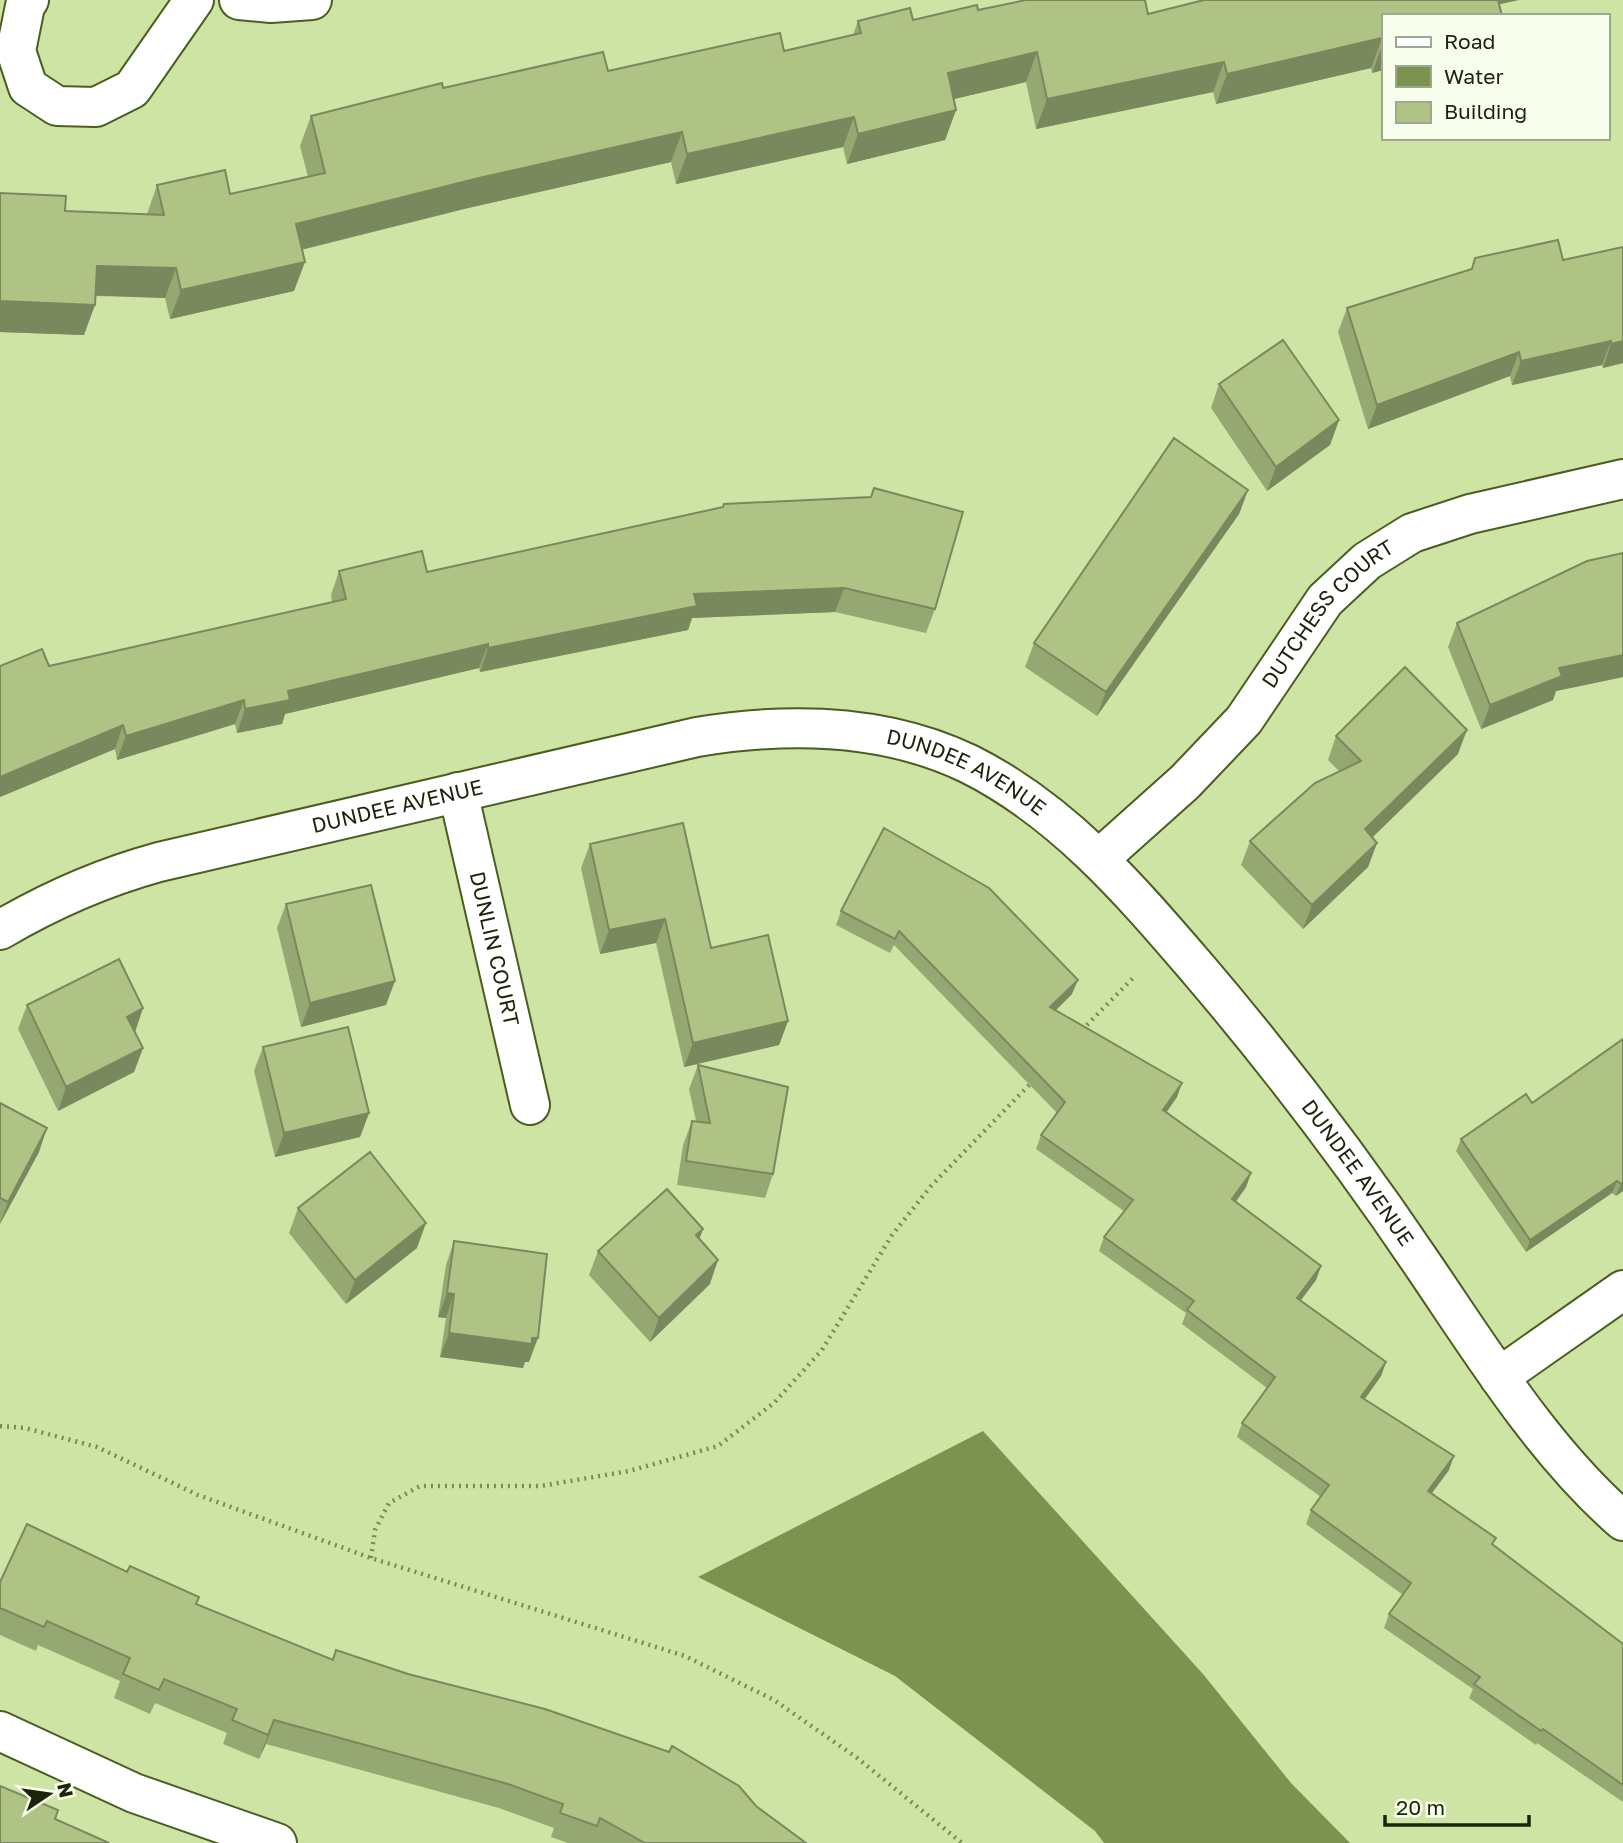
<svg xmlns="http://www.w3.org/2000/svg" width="1623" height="1843" font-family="'Golos Text',sans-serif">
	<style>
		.water { fill: #7c924f }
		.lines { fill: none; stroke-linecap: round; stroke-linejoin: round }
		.minor-casing { stroke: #4b5d21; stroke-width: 42 }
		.path { stroke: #7a895c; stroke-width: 4.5; stroke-dasharray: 2 5; stroke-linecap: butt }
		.minor { stroke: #fff; stroke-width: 38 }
		.wall { fill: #96a872 }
		.shaded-wall { fill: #7a885d }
		.building { fill: #afc385; stroke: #7a885d; stroke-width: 2 }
		.labels { text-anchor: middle; stroke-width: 7; stroke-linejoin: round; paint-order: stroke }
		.street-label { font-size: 21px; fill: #1b230a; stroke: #f7feeb }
	</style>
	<rect width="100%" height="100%" fill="#cee4a5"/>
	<path class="water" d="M983 1431 1203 1674 1291 1783 1350 1843H1104L1095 1831 895 1676 698 1577Z"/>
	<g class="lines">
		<defs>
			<g id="minor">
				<path d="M29 0 25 6 16 51 28 87 57 106 96 107 132 89 194 0"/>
				<path d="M239 0 271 3 312 0"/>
				<path id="s1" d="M458 792 530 1105"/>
				<path id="s2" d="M1100 858 1185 782 1244 720 1325 600 1367 561 1412 533 1470 514 1623 479"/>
				<path id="s3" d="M0 930C51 900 101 878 159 862L697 737C788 722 884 723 969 764 1063 811 1131 891 1198 969 1279 1064 1355 1164 1425 1268 1484 1355 1544 1452 1623 1521"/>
				<path d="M1499 1377 1623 1290"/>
				<path d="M0 1731 134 1793 277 1843"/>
			</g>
		</defs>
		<use href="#minor" class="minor-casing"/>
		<path class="path" d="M1082 1030 1135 976
			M0 1426 25 1428 97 1447 198 1495 371 1558 685 1656 774 1700 856 1757 962 1843
			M371 1558 375 1530 389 1503 420 1486H541L629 1471 718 1446 774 1403 822 1350 892 1235 931 1186 1032 1082"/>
		<use href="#minor" class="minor"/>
	</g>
	<path class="wall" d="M978 10 1148 14 1383 16V70L1372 73 1371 68 1216 104 1213 92 1036 129 1026 82 954 99 956 110 945 140 847 164 843 147 676 184 671 162 468 208 302 249 294 291 170 319 165 298 96 296 84 335 0 332V193L65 211 147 214 157 185 230 194 308 177 300 146 311 116 443 88 608 71 784 51 853 35 858 21 913 20Z
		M1623 247V363L1603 368 1602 365 1512 385 1510 376 1368 429 1338 332 1347 308 1471 269 1475 258 1563 260Z
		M1219 384 1339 420 1330 445 1267 491 1211 408Z
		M874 488 935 609 926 633 835 612 692 618 688 630 480 672 479 668 285 714 282 724 237 733 235 724 117 760 115 749 0 797V666H49L332 602 331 595 339 571 427 572 871 497Z
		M1248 490 1239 514 1097 716 1025 667 1034 643Z
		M1623 553V677L1556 691 1553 700 1481 729 1448 647 1457 623Z
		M1336 736 1458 754 1372 838 1377 843 1368 867 1303 929 1241 865 1250 841 1339 771 1328 760Z
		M884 828 1072 994 1056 1010 1177 1097 1166 1113 1251 1173 1246 1187 1236 1202 1321 1266 1316 1280 1300 1301 1386 1362 1381 1376 1365 1399 1449 1470 1432 1493 1493 1545 1623 1644V1802L1537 1743 1536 1745 1469 1698 1473 1689 1384 1628 1389 1614 1403 1595 1306 1524 1311 1510 1321 1497 1237 1437 1242 1423 1267 1388 1182 1324 1186 1313 1099 1251 1104 1237 1124 1211 1036 1149 1041 1135 1057 1113 894 945 890 953 836 925 841 911Z
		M590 844 711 948 788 1021 779 1045 684 1067 656 943 600 954 581 868Z
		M286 904 386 1005 301 1027 277 928Z
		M27 1005 143 1008 135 1032 143 1048 134 1072 58 1111 18 1029Z
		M1623 1039V1191L1616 1196 1612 1193 1526 1252 1456 1151 1461 1139 1532 1103Z
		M263 1047 369 1113 360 1137 275 1157 254 1071Z
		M698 1065 773 1174 765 1198 677 1185 683 1145 692 1121H696L689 1089Z
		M0 1103 39 1152 0 1224Z
		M298 1208 417 1248 346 1304 289 1233Z
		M703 1229 699 1239 710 1284 650 1342 589 1275 598 1251Z
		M454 1241 529 1362H525L523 1368 440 1357 446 1318 438 1317 446 1265Z
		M0 1582 196 1604 332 1659 336 1650 756 1806 806 1843H568L551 1837 554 1828 499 1808 266 1744 259 1759 223 1744 227 1733 155 1703 150 1714 114 1698 120 1681 38 1645 36 1651 0 1635Z"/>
	<path class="shaded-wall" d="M1486 0H1519L1483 8Z
		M1382 38 1371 68 1216 104 1227 74Z
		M1383 43V70L1372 73Z
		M1037 52 1026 82 937 103 948 73Z
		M1224 62 1213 92 1036 129 1047 99Z
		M956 110 945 140 847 164 858 134Z
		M854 117 843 147 676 184 687 154Z
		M682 132 671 162 468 208 285 254 296 224 479 178Z
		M305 262 294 291 170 319 181 290Z
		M97 266 176 268 165 298 86 295Z
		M0 301 95 305 84 335 0 332Z
		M1611 341 1602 365 1512 385 1521 361Z
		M1623 341V363L1603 368 1611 344Z
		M1519 352 1510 376 1368 429 1377 405Z
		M1339 420 1330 445 1267 491 1276 467Z
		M1248 490 1239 514 1097 716 1106 692Z
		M844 588 835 612 692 618 688 630 480 672 488 648 694 594Z
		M488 644 479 668 285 714 282 724 237 733 245 709 288 691Z
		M1623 655V677L1556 691 1553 700 1481 729 1490 705 1559 668Z
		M244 700 235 724 117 760 126 736Z
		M123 725 115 749 0 797V777Z
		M1467 730 1458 754 1356 853 1365 829Z
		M1377 843 1368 867 1303 929 1312 905Z
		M665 919 656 943 600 954 609 930Z
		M1078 980 1072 994 1045 1021 1050 1007Z
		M395 981 386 1005 301 1027 310 1003Z
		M143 1008 135 1032 127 1017Z
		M788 1021 779 1045 684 1067 693 1043Z
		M143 1048 134 1072 58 1111 66 1087Z
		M1182 1083 1177 1097 1158 1124 1163 1110Z
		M369 1113 360 1137 275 1157 284 1133Z
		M47 1128 39 1152 0 1224 8 1202Z
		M1251 1173 1246 1187 1227 1213 1232 1199Z
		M1617 1181 1612 1193 1526 1252 1530 1240Z
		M1623 1182V1191L1616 1196 1621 1184Z
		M426 1223 417 1248 346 1304 355 1280Z
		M703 1229 694 1253 696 1235Z
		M718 1260 710 1284 650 1342 659 1318Z
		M1321 1266 1316 1280 1292 1312 1297 1298Z
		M447 1293 454 1294 446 1318 438 1317Z
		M449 1333 532 1338H538L529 1362H525L523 1368 440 1357Z
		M1386 1362 1381 1376 1356 1411 1361 1397Z
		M1454 1456 1449 1470 1423 1505 1428 1491Z
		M274 1720 266 1744 259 1759 268 1735Z"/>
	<path class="building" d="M1026 0H1145L1148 14 1204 0H1498L1502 16H1383V42L1382 38 1227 74 1224 62 1047 99 1037 52 948 73 956 110 858 134 854 117 687 154 682 132 479 178 296 224 305 262 181 290 176 268 97 266 95 305 0 301V193L66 196 65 211 164 215 157 185 225 170 230 194 325 173 311 116 442 83 443 88 603 52 608 71 780 33 784 51 861 33 858 21 910 8 913 20 977 5 978 10Z
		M1558 240 1563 260 1623 247V341L1611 344V341L1521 361 1519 352 1377 405 1347 308 1472 269 1475 258Z
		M1283 340 1339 420 1276 467 1219 384Z
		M1174 438 1248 490 1106 692 1034 643Z
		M874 488 963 512 935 609 844 588 694 594 697 606 488 648V644L288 691 290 700 245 709 244 700 126 736 123 725 0 777V666L42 649 49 666 346 599 339 571 422 551 427 572 723 507 724 504 871 497Z
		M1623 553V655L1559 668 1562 676 1490 705 1457 623 1587 561Z
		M1405 667 1467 730 1365 829 1377 843 1312 905 1250 841 1315 783 1361 761 1336 736Z
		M683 823 711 948 768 935 788 1021 693 1043 665 919 609 930 590 844Z
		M884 828 989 888 1078 980 1050 1007 1182 1083 1163 1110 1251 1173 1232 1199 1321 1266 1297 1298 1386 1362 1361 1397 1454 1456 1428 1491 1496 1538 1492 1544 1623 1644V1785L1543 1729 1541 1731 1474 1684 1480 1677 1389 1614 1411 1583 1311 1510 1329 1485 1242 1423 1275 1377 1187 1310 1194 1301 1104 1237 1133 1200 1041 1135 1065 1102 899 931 895 939 841 911Z
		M371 885 395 981 310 1003 286 904Z
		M119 959 143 1008 127 1017 143 1048 66 1087 27 1005Z
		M348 1027 369 1113 284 1133 263 1047Z
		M1623 1039V1182L1621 1184 1617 1181 1530 1240 1461 1139 1526 1094 1532 1103Z
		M698 1065 788 1087 773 1174 686 1161 692 1121 710 1123Z
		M0 1103 47 1128 8 1202 0 1198Z
		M370 1152 426 1223 355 1280 298 1208Z
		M667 1189 703 1229 696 1235 718 1260 659 1318 598 1251Z
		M454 1241 547 1254 538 1338H532V1344L449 1333 454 1294 447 1293Z
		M27 1524 127 1572 130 1566 199 1597 196 1604 333 1660 336 1650 408 1674 545 1709 669 1752 672 1746 739 1786 756 1806 806 1843H645L600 1818 597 1826 560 1813 563 1804 508 1784 274 1720 268 1735 232 1720 237 1709 164 1679 159 1690 123 1674 130 1658 47 1621 44 1627 0 1608V1582Z
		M0 1786 58 1810 55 1819 109 1843H0Z"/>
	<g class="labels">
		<g class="street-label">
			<text dy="7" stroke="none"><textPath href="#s2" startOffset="336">DUTCHESS COURT</textPath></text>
			<text dy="7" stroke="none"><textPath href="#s3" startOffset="1004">DUNDEE AVENUE</textPath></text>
			<text dy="7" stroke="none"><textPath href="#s3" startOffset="418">DUNDEE AVENUE</textPath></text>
			<text dy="7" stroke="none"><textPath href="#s1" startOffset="161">DUNLIN COURT</textPath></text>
			<text dy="7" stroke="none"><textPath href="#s3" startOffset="1572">DUNDEE AVENUE</textPath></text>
		</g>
	</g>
	<rect x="1382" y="14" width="228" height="126" fill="#f7feeb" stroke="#9fa691" stroke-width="2"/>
	<rect x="1396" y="37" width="35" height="10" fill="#ffffff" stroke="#9fa691" stroke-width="2"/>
	<text x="1444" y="49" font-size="21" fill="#1b230a">Road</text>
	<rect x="1396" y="66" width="35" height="21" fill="#7c924f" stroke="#9fa691" stroke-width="2"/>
	<text x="1444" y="84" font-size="21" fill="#1b230a">Water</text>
	<rect x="1396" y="102" width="35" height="21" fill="#afc385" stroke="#9fa691" stroke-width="2"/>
	<text x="1444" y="119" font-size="21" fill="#1b230a">Building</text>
	<g transform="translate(49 1794) rotate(77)" stroke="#f7feeb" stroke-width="5" paint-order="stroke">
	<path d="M0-5L12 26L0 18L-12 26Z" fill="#1b230a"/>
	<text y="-10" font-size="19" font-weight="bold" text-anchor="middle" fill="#1b230a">N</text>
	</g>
	<path d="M1385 1815v10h144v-10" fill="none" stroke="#1b230a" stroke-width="3.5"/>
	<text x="1396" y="1815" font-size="21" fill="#1b230a" stroke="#f7feeb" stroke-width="5" paint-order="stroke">20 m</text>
</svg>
